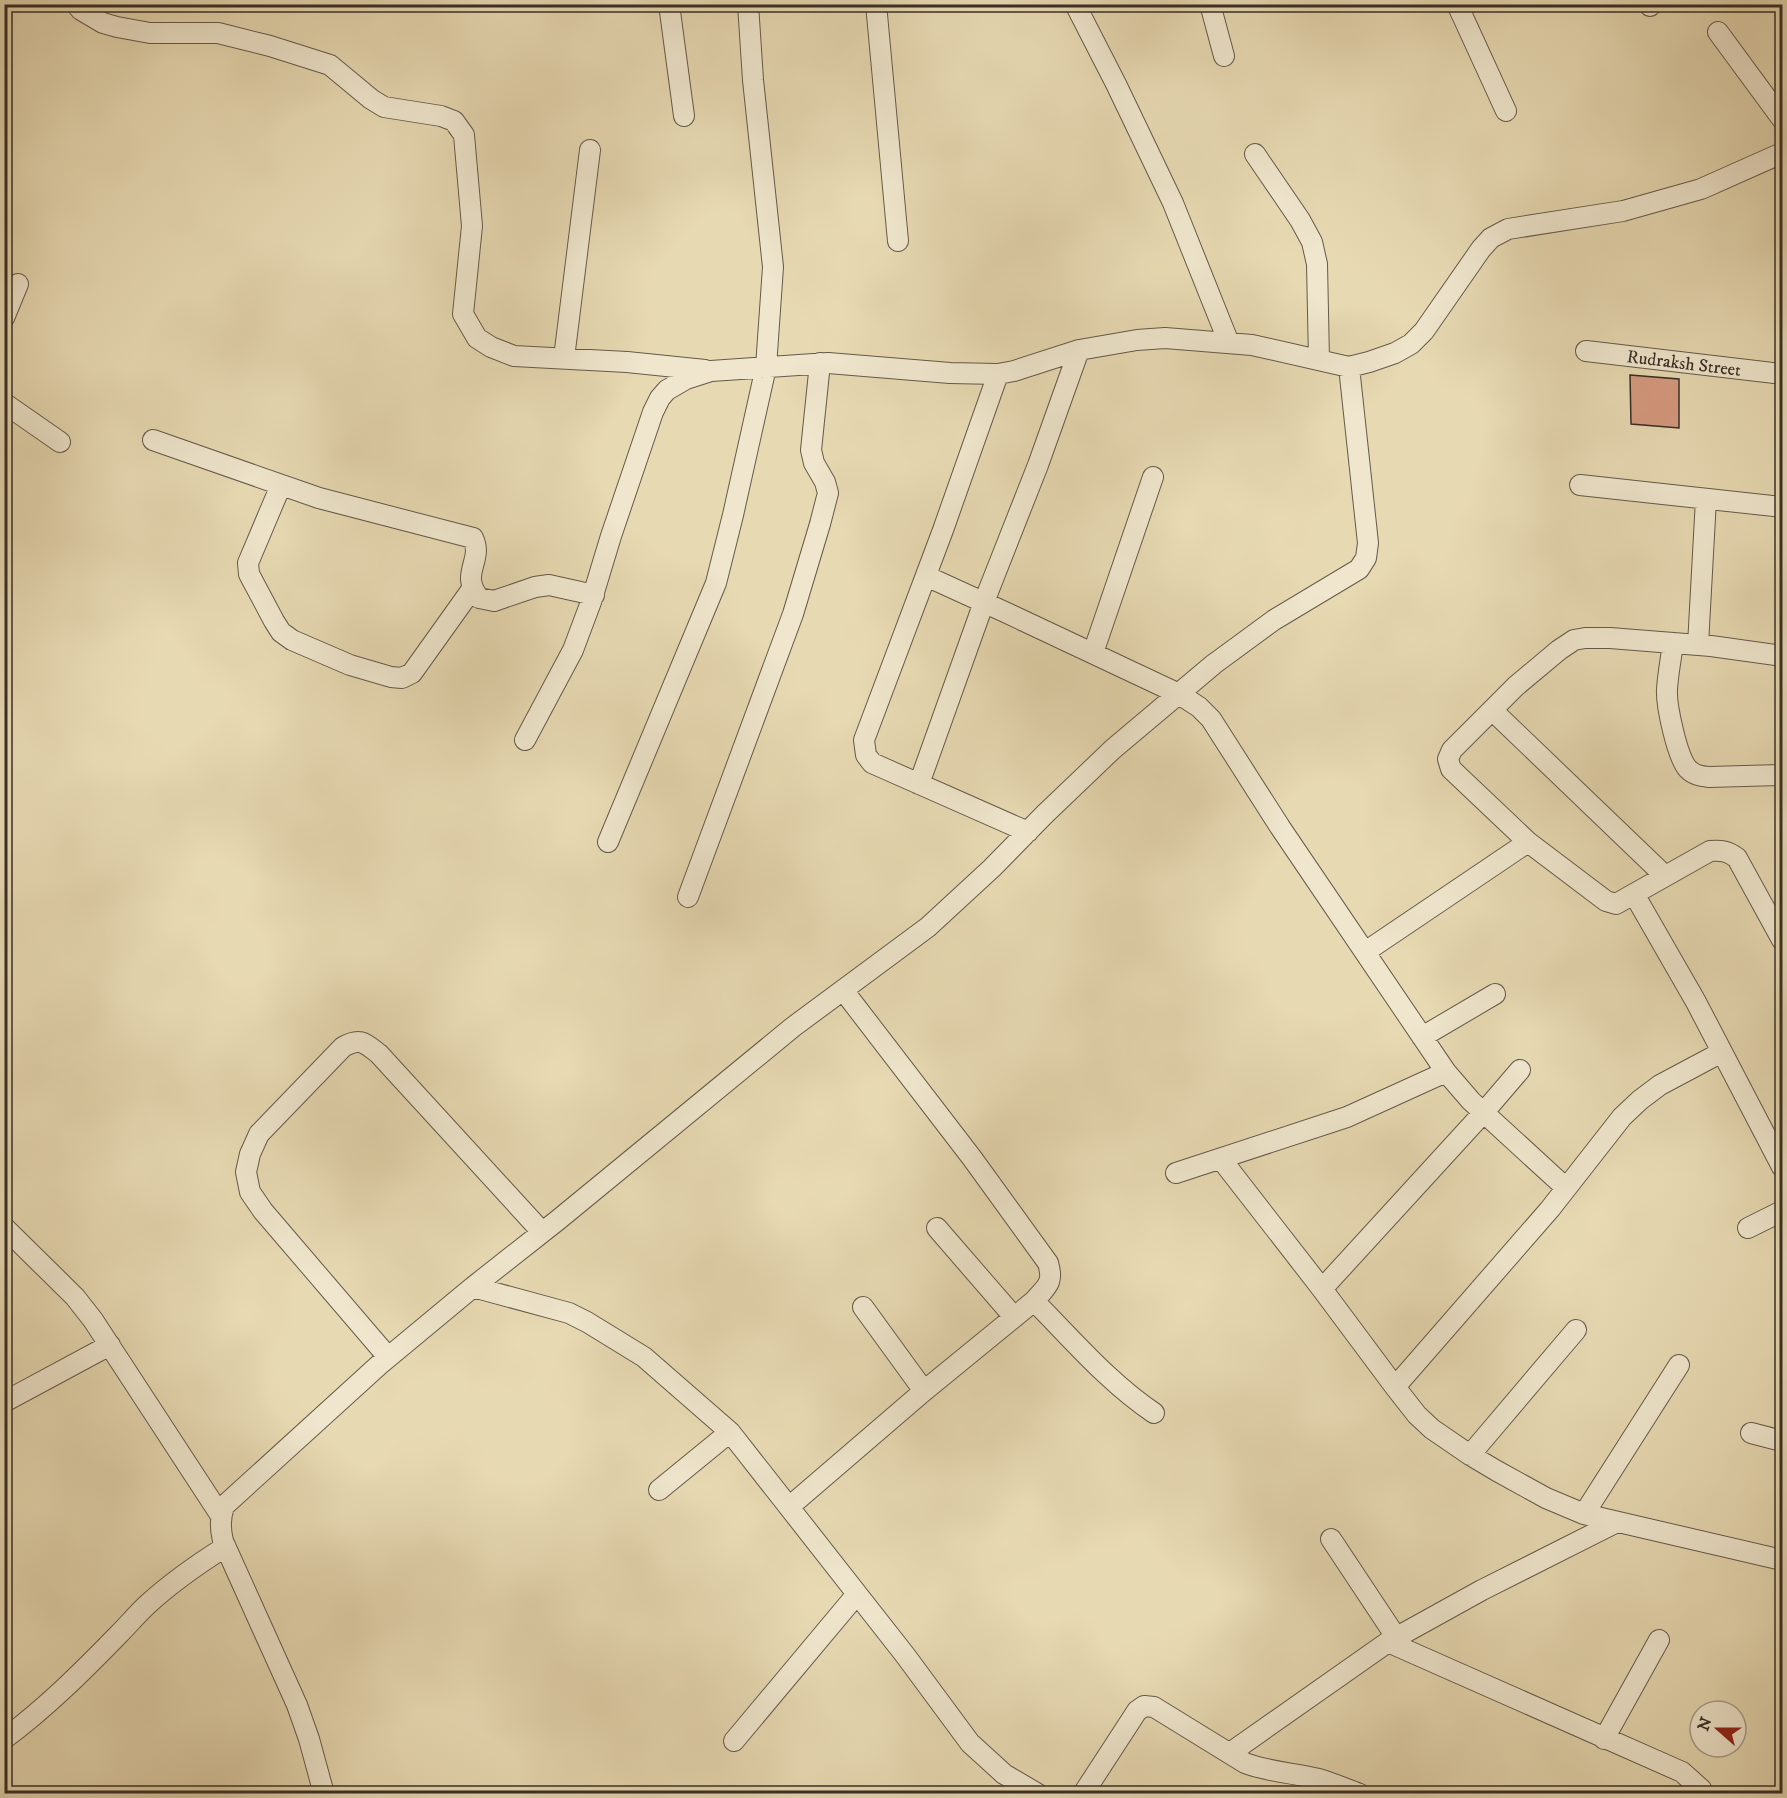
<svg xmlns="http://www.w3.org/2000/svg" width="1787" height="1798" font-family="'IM FELL DW Pica',serif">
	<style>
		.building { fill: #d59a80; stroke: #382f26; stroke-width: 1.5 }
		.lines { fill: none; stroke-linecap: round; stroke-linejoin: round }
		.street-casing { stroke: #645a49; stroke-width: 22 }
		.street { stroke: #efe6cd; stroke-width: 20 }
		.labels { text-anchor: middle; stroke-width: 4.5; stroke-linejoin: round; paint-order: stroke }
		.street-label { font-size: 18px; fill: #382f26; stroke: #efe6cd }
	</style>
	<rect width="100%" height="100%" fill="#e7d9b2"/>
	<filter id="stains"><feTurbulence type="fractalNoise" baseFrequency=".00333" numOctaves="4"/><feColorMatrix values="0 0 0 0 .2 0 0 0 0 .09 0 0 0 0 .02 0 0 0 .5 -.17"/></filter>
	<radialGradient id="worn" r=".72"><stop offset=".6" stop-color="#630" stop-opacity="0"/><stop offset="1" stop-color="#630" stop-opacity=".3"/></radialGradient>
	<path class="building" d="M1630 375 1679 379V428L1631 424Z"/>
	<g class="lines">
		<defs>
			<path id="street" d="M76 4 81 10 103 23 117 27 150 33H218L270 46 330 65 371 99 384 107 441 116 454 121 464 135 472 226 463 314 477 338 491 347 514 356 627 362 705 370
				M669 4 684 116
				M876 4 898 241
				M1075 4 1116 84 1173 203 1229 343
				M1210 4 1224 56
				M1457 4 1506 111
				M1650 6 1652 4
				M1718 32 1782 119
				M1255 154 1300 220 1312 242 1317 264 1319 360
				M4 318 18 284
				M1586 351 1782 374
				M564 358 590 150
				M998 374 943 530 864 740 866 755 872 763 1028 832
				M4 403 60 442
				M153 440 319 498 473 538C484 561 459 573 479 598L494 601 535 587 549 585 594 595
				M281 485 248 563 249 574 274 621 281 632 292 640 350 665 391 677 402 678 412 673 472 589
				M1580 485 1782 507
				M926 576 1007 613 1179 694 1199 707 1211 719 1280 827 1446 1072 1471 1101 1566 1188
				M1673 643C1671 658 1668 674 1667 689 1666 705 1677 757 1688 769 1694 775 1700 776 1709 777L1782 775
				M1698 645 1706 499
				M1093 653 1153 477
				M1782 656 1711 646 1610 638H1585L1574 640 1559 650 1516 686 1452 750 1448 759 1451 769 1528 842 1606 901 1616 904 1710 851C1721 850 1728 851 1737 858L1782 940
				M1492 710 1665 876
				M525 740 573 650 591 602 611 536 653 412 660 398 667 390 686 379 711 371 828 363 950 373 998 374 1014 371 1079 350 1137 340 1165 338 1252 345 1349 367 1369 362 1395 353 1411 344 1424 331 1481 249 1491 238 1508 229 1623 211 1701 189 1782 153
				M919 784 984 602 1038 465 1079 350
				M608 842 716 583 733 515 766 367 773 267 753 80 748 4
				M1634 894 1696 1002 1782 1167
				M688 897 793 614 820 524 828 493 825 482 814 463 811 450 820 363
				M1365 952 1528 842
				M1422 1037 1495 994
				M1221 1159 1322 1289 1395 1387 1417 1415 1432 1429 1470 1455 1497 1471 1546 1498 1584 1514 1782 1560
				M1176 1173 1347 1117 1446 1072
				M4 1227 75 1297 93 1320 221 1516
				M937 1228 1014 1317
				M1748 1228 1782 1211
				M473 1287 569 1313 587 1322 644 1357 730 1432 905 1655 970 1743 1004 1774 1038 1794
				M1322 1289 1484 1112 1520 1070
				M1034 1301C1072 1339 1109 1383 1154 1413
				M863 1307 924 1391
				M388 1357 263 1211 250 1192 246 1172 250 1154 259 1134 343 1047C360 1037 365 1043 379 1054L542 1232
				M1395 1387 1550 1209 1622 1117 1640 1100 1660 1085 1722 1052
				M4 1402 110 1345
				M1751 1433 1782 1441
				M1470 1455 1576 1330
				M659 1490 730 1432
				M789 1507 924 1391 1034 1301C1047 1286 1054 1283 1048 1263L972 1158 843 990
				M1584 1514 1679 1365
				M1331 1539 1396 1637
				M1388 1642 1682 1772 1701 1789 1704 1794
				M4 1739C46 1708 83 1671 119 1634 129 1624 138 1613 148 1604 172 1582 198 1564 225 1547
				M1604 1739 1659 1640
				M734 1741 857 1594
				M1230 1753 1388 1642 1482 1590 1617 1522
				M324 1794 309 1739 297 1705 223 1541C220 1528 220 1519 224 1506L379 1365 473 1287 558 1220 793 1027 928 927 992 868 1045 814 1113 749 1214 664 1274 620 1359 569 1366 558 1368 543 1349 367
				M1083 1794 1137 1711 1144 1706 1154 1707 1245 1763C1268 1772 1295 1773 1319 1779 1333 1783 1346 1789 1360 1794"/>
		</defs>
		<use href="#street" class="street-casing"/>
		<use href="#street" class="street"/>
	</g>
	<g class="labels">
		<g class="street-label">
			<text transform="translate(1684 363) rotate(7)" y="6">Rudraksh Street</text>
		</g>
	</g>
	<rect width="1787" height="1798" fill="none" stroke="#e7d9b2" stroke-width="24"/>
	<rect x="6" y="6" width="1775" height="1786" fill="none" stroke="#382f26" stroke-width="3"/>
	<rect x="12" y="12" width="1763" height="1774" fill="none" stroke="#382f26" stroke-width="1.5"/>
	<g transform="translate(1718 1729) rotate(291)"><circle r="28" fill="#efe6cd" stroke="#a69d8a" stroke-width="1.5"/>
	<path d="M0-4.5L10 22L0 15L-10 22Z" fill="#8f2418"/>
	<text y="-9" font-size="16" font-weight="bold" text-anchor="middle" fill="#382f26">N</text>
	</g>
	<rect width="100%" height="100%" filter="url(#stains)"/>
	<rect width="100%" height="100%" fill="url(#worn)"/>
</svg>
